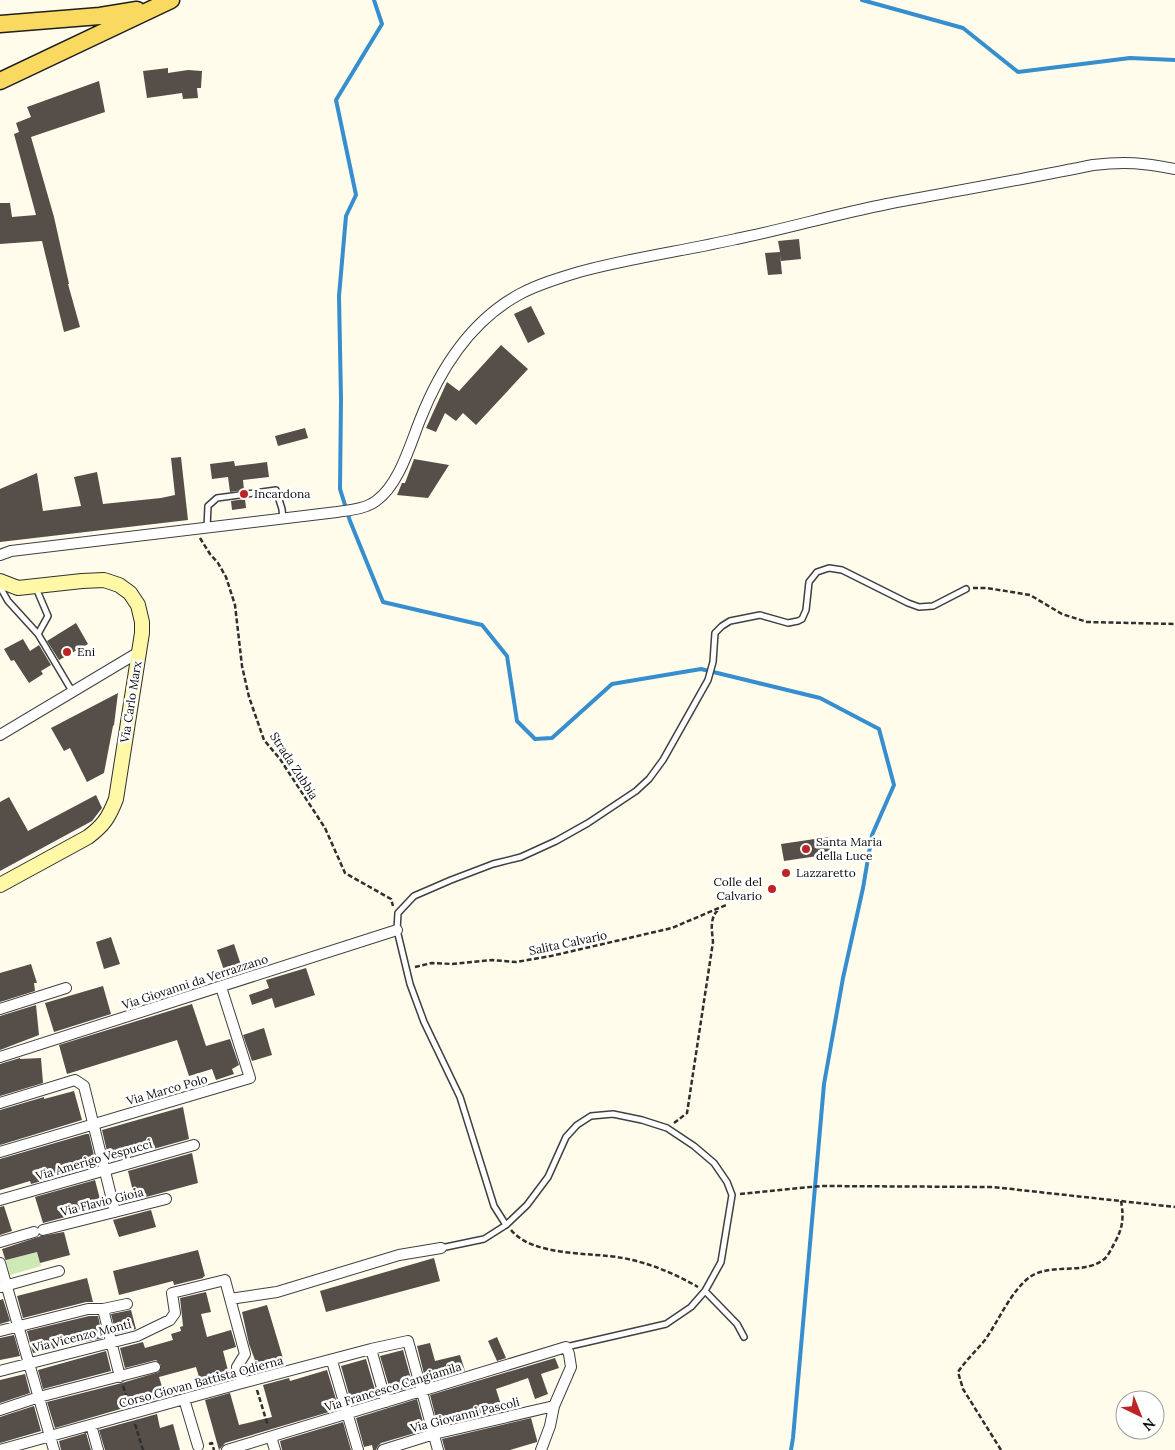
<svg xmlns="http://www.w3.org/2000/svg" width="1175" height="1450" font-family="Lora,serif">
	<style>
		.green { fill: #cfe9b6 }
		.lines { fill: none; stroke-linecap: round; stroke-linejoin: round }
		.stream { stroke: #378ecf; stroke-width: 4 }
		.building { fill: #554e49 }
		.service-casing { stroke: #404040; stroke-width: 8 }
		.minor-casing { stroke: #404040; stroke-width: 12 }
		.secondary-casing { stroke: #2f2f2f; stroke-width: 16 }
		.primary-casing { stroke: #1e1e1e; stroke-width: 19 }
		.path { stroke: #2f2f2f; stroke-width: 2.5; stroke-dasharray: 5 2.5; stroke-linecap: butt }
		.service { stroke: #fff; stroke-width: 5 }
		.minor { stroke: #fff; stroke-width: 10 }
		.secondary { stroke: #fff8a7; stroke-width: 14 }
		.primary { stroke: #fad961; stroke-width: 16 }
		.poi-dot { fill: #be2326; stroke: #fff; stroke-width: 2 }
		.labels { text-anchor: middle; stroke-width: 5; stroke-linejoin: round; paint-order: stroke }
		.poi-label { font-size: 12px; fill: #0d0d0d; stroke: #fff; text-anchor: start }
		.street-label { font-size: 12px; fill: #0d0d0d; stroke: #fff }
	</style>
	<rect width="100%" height="100%" fill="#fffcec"/>
	<path class="green" d="M37 1252 41 1266 10 1275 6 1260Z"/>
	<g class="lines">
		<path class="stream" d="M374 0 382 24 336 100 356 195 346 216 339 296 341 399 340 489 350 521 383 602 482 625 507 656 517 721 535 739 552 738 612 684 701 669 820 698 879 729 894 785 872 835 863 888 843 978 824 1084 793 1438 791 1450
			M862 0 963 28 1018 72 1130 58 1175 60"/>
	</g>
	<path class="building" d="M168 68V73L188 70 202 71 201 88H197L198 98 183 99 182 93 147 98 143 71Z
		M99 81 105 112 31 137 54 217 69 284H68L80 327 64 332 42 241 0 244V203H10L12 217 36 215 14 134 19 132 16 123 31 117 27 107Z
		M799 239 801 259 781 261 780 254 782 274 768 275 765 253 780 252 778 241Z
		M531 306 545 334 528 343 514 314Z
		M501 345 528 369 476 425 463 413 456 421 445 413 436 432 426 428 447 382 459 391Z
		M305 428 308 438 278 446 275 436Z
		M181 457 188 520 0 542V489L37 473 43 511 81 506 74 477 97 472 103 504 161 498 175 495 171 458Z
		M414 459 449 465 428 498 397 495 402 483H405Z
		M234 461 235 466 267 462 269 477 243 480 244 490 230 492 228 477 212 479 210 464Z
		M245 499 246 508 232 510 231 501Z
		M76 623 88 644 59 660 47 641Z
		M23 639 30 651 39 645 51 665 41 671 43 674 29 683 14 660 11 661 4 649Z
		M118 693 114 725 113 726 104 773 87 782 70 748 64 751 51 728Z
		M96 795 102 808 92 821 0 871V802L9 797 28 831Z
		M828 837 831 854 784 861 781 844Z
		M111 937 120 964 104 969 96 942Z
		M234 944 243 971 226 976 217 950Z
		M31 964 37 983H34L35 991 0 1002V973Z
		M306 968 315 995 275 1008 272 998 252 1005 249 995 269 988 266 980Z
		M103 986 111 1014 54 1032 45 1003Z
		M192 1004 206 1046 230 1039 239 1065 232 1069 234 1074 216 1080 212 1069 189 1076 177 1040 67 1074 59 1045Z
		M36 1005 39 1035 0 1050V1016Z
		M264 1028 272 1055 252 1061 243 1035Z
		M20 1058V1059L41 1058 43 1083 0 1096V1064Z
		M74 1091 82 1120 0 1145V1110L44 1097V1099Z
		M183 1107 189 1139 125 1157 109 1160 102 1130Z
		M86 1134H89L96 1164 90 1165 91 1167 31 1184 30 1181 0 1190V1159Z
		M192 1153 198 1183 135 1200 128 1171Z
		M95 1180 102 1207 43 1223 35 1197Z
		M4 1206 12 1231 0 1235V1207Z
		M151 1210 156 1227 119 1237 113 1220Z
		M64 1232 70 1255 40 1263 37 1252 6 1260 5 1259 2 1249 41 1236Z
		M198 1250 205 1276 203 1277V1278L174 1285 173 1281 119 1295 113 1271Z
		M434 1258 440 1281 326 1312 320 1291Z
		M87 1278 93 1302H86L23 1318 17 1296Z
		M206 1292 211 1312 201 1314 207 1337 231 1330 236 1347 223 1351 230 1378 202 1387 196 1367 159 1377 165 1396 55 1428 47 1402 122 1383 159 1372 161 1365 156 1360 125 1368 120 1348 143 1342 145 1348 173 1340 171 1334 181 1331 180 1327 183 1326 180 1298Z
		M3 1299 10 1321 0 1324V1300Z
		M267 1305 285 1365 259 1371 249 1344 242 1312Z
		M131 1310 136 1329 116 1334 111 1314Z
		M89 1316H98L103 1338 33 1353 27 1331Z
		M14 1335 20 1356 0 1360V1338Z
		M497 1337 506 1358 497 1361 488 1341Z
		M430 1343 435 1361 460 1355 465 1371 426 1382 417 1346Z
		M403 1350 413 1386 391 1393 380 1356Z
		M106 1351 111 1371 43 1389 38 1370Z
		M555 1358 559 1368 541 1374 548 1394 535 1399 528 1378 496 1389 503 1411 438 1426 430 1395Z
		M366 1359 377 1397 352 1405 341 1366Z
		M327 1370 339 1409 225 1443 219 1450 205 1400 230 1393 239 1425 272 1417 263 1385 289 1378 290 1381Z
		M25 1374 30 1393 0 1403V1380Z
		M417 1399 425 1430 381 1443 378 1446 376 1450H373L372 1445 364 1447 356 1418Z
		M34 1406 41 1431 0 1443V1417Z
		M157 1414 160 1428 173 1424 180 1450H105L99 1430Z
		M531 1418 537 1440V1442L510 1450H445L442 1439Z
		M343 1422 351 1450H282L280 1441Z
		M86 1433 91 1450H61L59 1441Z"/>
	<g class="lines">
		<defs>
			<path id="service" d="M207 528 208 506 217 498 276 490 282 509 283 519
				M0 587 8 601 38 634 72 691
				M36 588 48 616 38 634
				M506 1225 494 1206 460 1097 424 1022 410 984 397 930 398 913 414 896 451 880 493 864 521 857 556 841 588 823 636 791 649 779 663 760 708 680 713 662 715 633 722 626 730 621 760 615 788 623 798 621 802 619 806 610 809 582 817 572 829 568 842 570 908 603 919 607 933 606 966 589
				M441 1248 484 1239 506 1225 527 1205 548 1177 566 1137 577 1125 591 1116 613 1114 642 1120 667 1128 694 1146 714 1163 727 1182 732 1195 721 1262 705 1291 691 1307 666 1324 566 1347
				M705 1291 737 1324 744 1337"/>
			<path id="minor" d="M0 555 11 551 337 512C350 510 365 509 376 501 399 485 410 445 420 420 440 369 470 321 520 294 539 284 559 278 579 272 630 258 683 251 736 239 786 229 836 214 887 204 956 191 1025 179 1093 165 1126 161 1143 163 1175 169
				M0 735 139 652
				M0 1009 66 988
				M0 1057 397 930
				M0 1103 75 1080 84 1086 115 1212
				M0 1152 250 1078 221 987
				M0 1200 194 1145
				M43 1230 166 1199
				M0 1242 34 1232
				M0 1263 54 1450
				M1 1287 59 1271
				M230 1299 277 1292 399 1255 441 1248
				M103 1309 120 1377
				M0 1331 88 1309H103L127 1304
				M371 1349 386 1402
				M332 1361 358 1450
				M0 1371 137 1336 170 1320 175 1313 172 1293 225 1280 245 1354 237 1367 242 1383
				M184 1399 198 1446
				M0 1410 39 1397 155 1367
				M91 1425 98 1450
				M271 1437 275 1450
				M0 1450 242 1383 371 1349 408 1341 438 1450
				M227 1450 566 1347 569 1354 571 1367 554 1406 550 1426 541 1450
				M383 1450 434 1434 554 1406"/>
			<path id="secondary" d="M0 581 18 588 82 581 104 580 119 585 130 593 138 605 142 622V633L116 799C109 817 104 825 88 837L0 885"/>
			<path id="primary" d="M0 24 100 16 137 10
				M0 81 171 0"/>
		</defs>
		<use href="#service" class="service-casing"/>
		<use href="#minor" class="minor-casing"/>
		<use href="#secondary" class="secondary-casing"/>
		<use href="#primary" class="primary-casing"/>
		<path class="path" d="M200 538 210 554 218 563 226 577 235 605 242 666 249 697 264 740 280 759 325 828 345 873 391 899 393 906
			M973 588H987L1030 595 1062 614 1087 622 1175 624
			M415 967 432 963 452 964 492 960 516 962 551 956 672 928 726 905
			M674 1123 687 1113 713 942C712 930 709 918 719 909
			M740 1194 821 1186 993 1187 1175 1207
			M511 1230C533 1257 591 1252 623 1258 650 1263 675 1274 698 1287
			M123 1386 129 1404
			M257 1390 268 1426
			M135 1424 143 1450
			M209 1444 212 1443 214 1450
			M1001 1450 963 1389 958 1372C966 1360 976 1351 985 1340 999 1320 1008 1297 1026 1280 1047 1261 1081 1276 1103 1260 1108 1257 1111 1249 1114 1244 1123 1228 1124 1218 1121 1201"/>
		<use href="#service" class="service"/>
		<use href="#minor" class="minor"/>
		<use href="#secondary" class="secondary"/>
		<use href="#primary" class="primary"/>
	</g>
	<g class="poi-dot">
		<circle cx="244" cy="494" r="5"/>
		<circle cx="67" cy="652" r="5"/>
		<circle cx="806" cy="849" r="5"/>
		<circle cx="786" cy="873" r="5"/>
		<circle cx="772" cy="889" r="5"/>
	</g>
	<g class="labels">
		<g class="poi-label">
			<text x="254" y="498">Incardona</text>
			<text x="77" y="656">Eni</text>
			<text x="816" y="846">Santa Maria<tspan x="816" dy="14">della Luce</tspan></text>
			<text x="796" y="877">Lazzaretto</text>
			<text x="762" y="886" text-anchor="end">Colle del<tspan x="762" dy="14">Calvario</tspan></text>
		</g>
		<g class="street-label">
			<text transform="translate(131 702) rotate(-81)" y="4">Via Carlo Marx</text>
			<text transform="translate(294 766) rotate(57)" y="4">Strada Zubbia</text>
			<text transform="translate(568 943) rotate(-12)" y="4">Salita Calvario</text>
			<text transform="translate(195 982) rotate(-18)" y="4">Via Giovanni da Verrazzano</text>
			<text transform="translate(167 1090) rotate(-16)" y="4">Via Marco Polo</text>
			<text transform="translate(94 1160) rotate(-16)" y="4">Via Amerigo Vespucci</text>
			<text transform="translate(102 1202) rotate(-14)" y="4">Via Flavio Gioia</text>
			<text transform="translate(82 1336) rotate(-14)" y="4">Via Vicenzo Monti</text>
			<text transform="translate(201 1382) rotate(-15)" y="4">Corso Giovan Battista Odierna</text>
			<text transform="translate(393 1387) rotate(-17)" y="4">Via Francesco Cangiamila</text>
			<text transform="translate(465 1415) rotate(-14)" y="4">Via Giovanni Pascoli</text>
		</g>
	</g>
	<g transform="translate(1140 1415) rotate(137)"><circle r="24" fill="#ffffff" stroke="#9e9e9e"/>
	<path d="M0-4L9 19L0 12L-9 19Z" fill="#be2326"/>
	<text y="-8" font-size="14" font-weight="bold" text-anchor="middle" fill="#0d0d0d">N</text>
	</g>
</svg>
